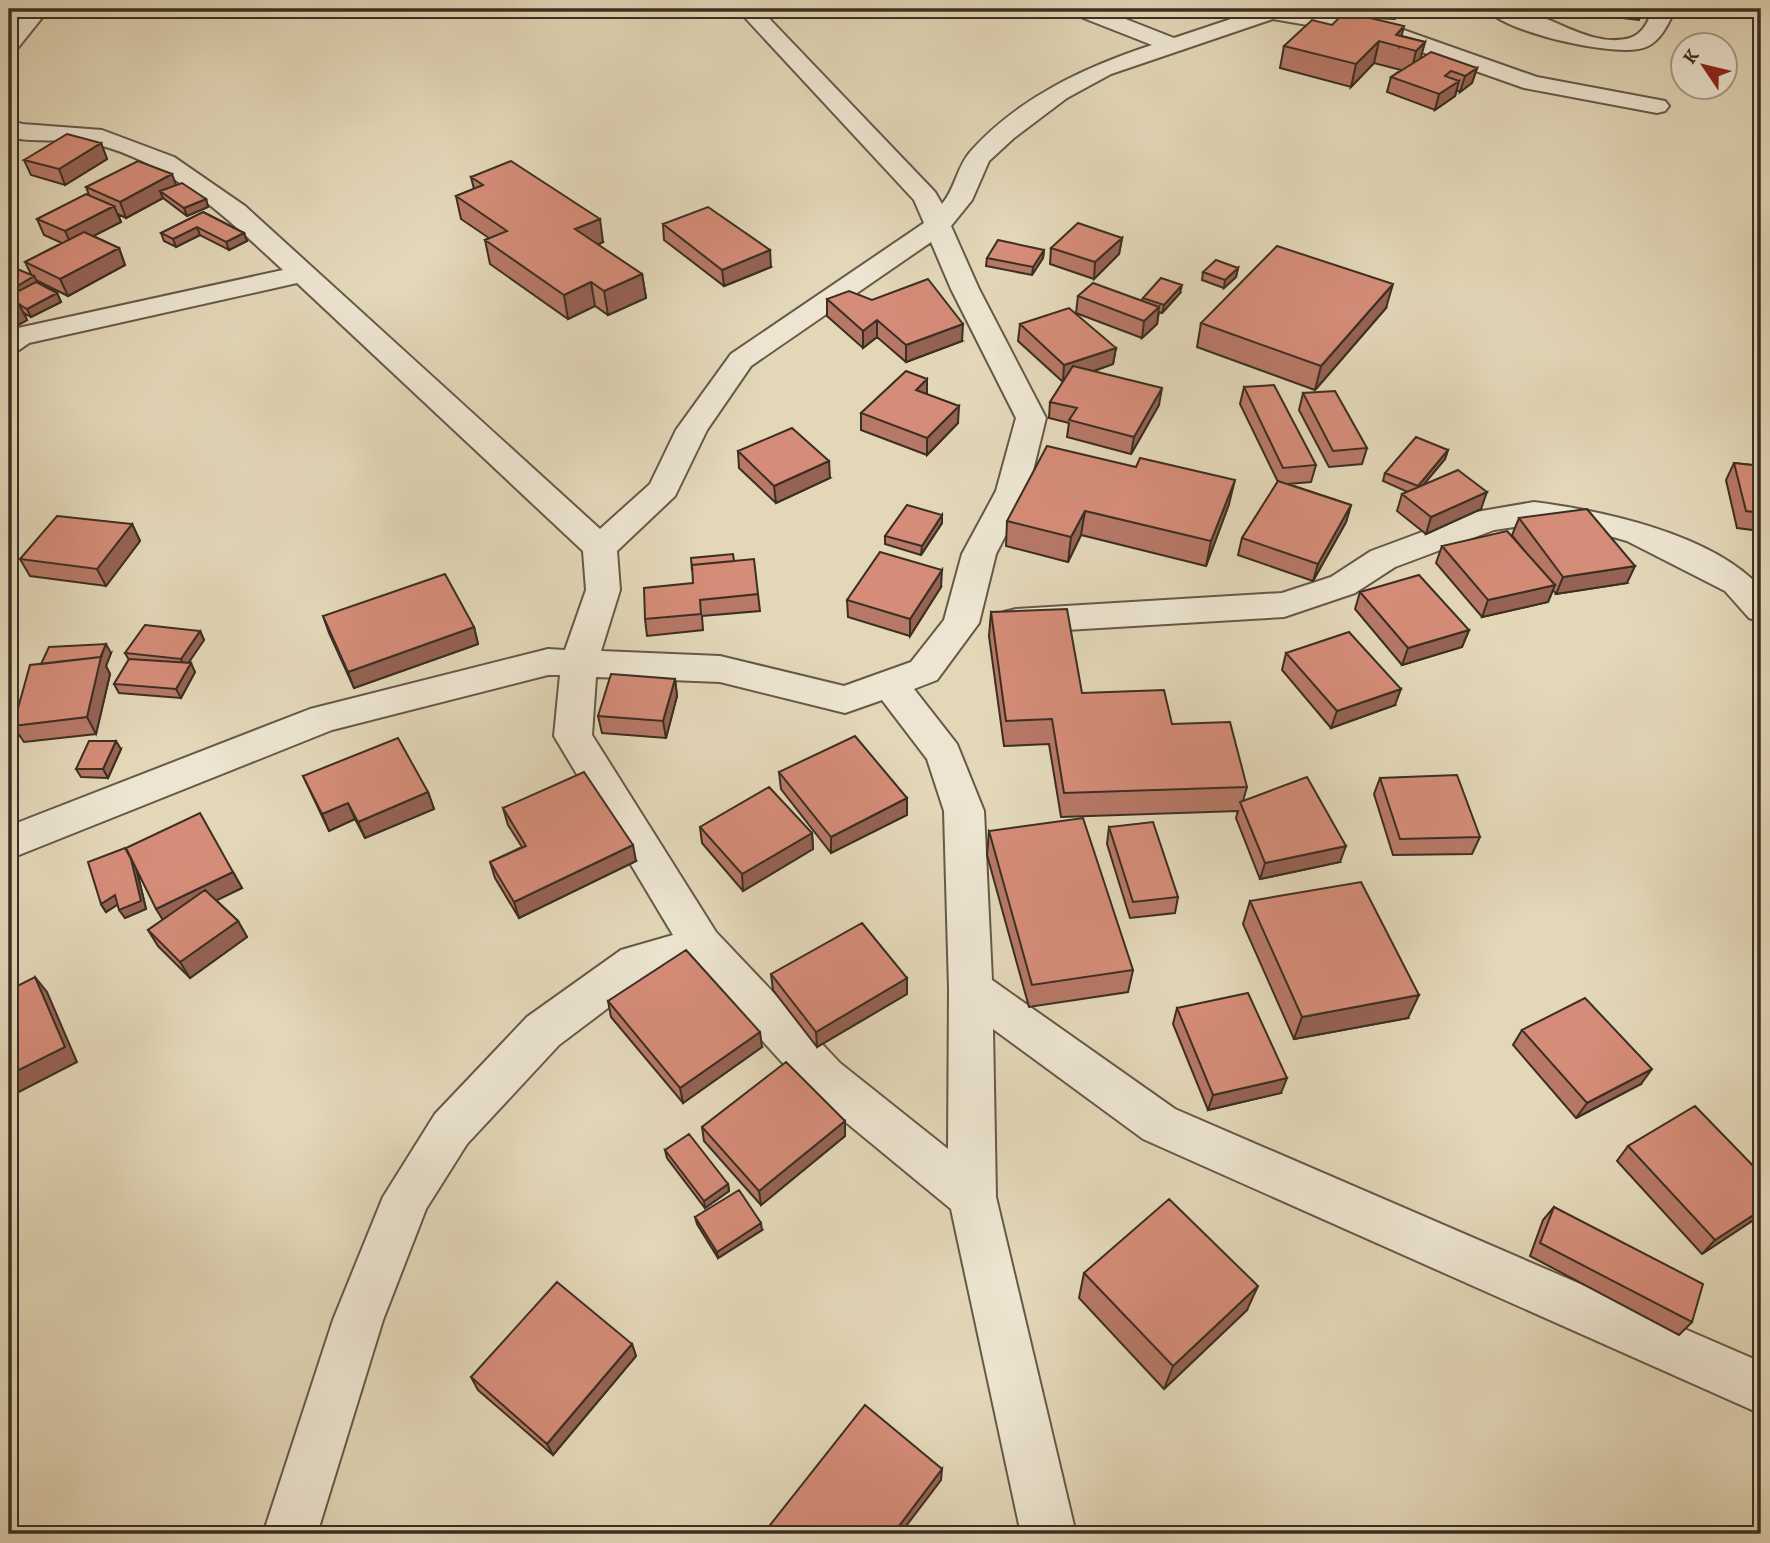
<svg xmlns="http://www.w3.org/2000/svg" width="1770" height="1543" font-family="Alegreya,serif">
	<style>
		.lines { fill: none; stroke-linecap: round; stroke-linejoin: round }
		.minor-casing { stroke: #655948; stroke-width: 4 }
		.minor { fill: #ede5d1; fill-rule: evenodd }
		.wall { fill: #b77867; stroke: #3b2f22; stroke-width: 2 }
		.shaded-wall { fill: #956254; stroke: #3b2f22; stroke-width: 2 }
		.building { fill: #d58c78; stroke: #3b2f22; stroke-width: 2 }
	</style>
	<rect width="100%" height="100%" fill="#e3d7b8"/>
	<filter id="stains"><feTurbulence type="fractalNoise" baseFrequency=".00286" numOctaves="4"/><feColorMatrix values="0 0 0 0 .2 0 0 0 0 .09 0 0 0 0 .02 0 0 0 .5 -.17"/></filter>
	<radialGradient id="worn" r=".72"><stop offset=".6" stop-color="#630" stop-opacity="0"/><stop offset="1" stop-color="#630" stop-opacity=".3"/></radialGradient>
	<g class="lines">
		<defs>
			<path id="minor" d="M27 9H49L17 49 9 51V30Z
				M737 9H760L935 192 942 204C955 189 957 167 970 152 1018 98 1085 67 1152 45L1073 14 1070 9H1100L1174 38 1261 9H1293L1395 27 1537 77 1665 101 1669 106 1665 111 1657 113 1524 88 1382 38 1273 19 1111 74 1067 98 1014 138 989 161 972 200 951 226 979 289 1046 418 1028 491 996 554 979 623 937 680 914 689 957 744 984 811 992 980 1175 1109 1761 1362V1414L1143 1139 993 1029 996 1197 1076 1534H1021L951 1209 808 1091 693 964 649 977 559 1045 467 1144 426 1209 383 1320 317 1534H263L333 1320 383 1197 435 1114 527 1017 621 950 673 935 554 736 560 675H548L332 730 9 859V826L310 709 548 649 565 650 586 590 583 551 297 283 29 343 19 350 9 353V330L283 270C229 220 172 164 99 145 70 137 38 144 9 137V119L22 124 102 130 174 157 245 206 600 529 650 484 676 430 731 354 924 223 914 200ZM931 242 951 289 1016 418 996 491 962 554 944 620 911 662 844 686 720 656 601 651 620 590 617 551 675 496 707 430 751 366ZM596 677 720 682 845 713 882 700 927 759 944 811 949 989 948 1149 840 1063 716 932 592 735Z
				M1487 9C1496 9 1506 7 1514 9 1551 14 1591 49 1630 38 1643 34 1649 20 1653 9H1675C1669 23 1661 41 1646 47 1619 59 1503 32 1487 9Z
				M1534 502C1604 511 1712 534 1761 588V622L1749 618 1725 591 1627 541 1592 531 1534 524 1494 530 1395 567 1355 593 1284 617 1016 633 1004 630 998 621 1004 612 1016 609 1282 593 1331 577 1371 551 1476 512Z"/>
		</defs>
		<use href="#minor" class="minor-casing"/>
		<use href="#minor" class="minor"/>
	</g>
	<path class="wall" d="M1371 9H1396L1397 11 1395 19 1375 18Z
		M1589 9H1643L1639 20 1589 14Z
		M1402 36 1425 42 1420 58 1477 68 1472 83 1460 92 1457 90 1455 96 1435 110 1387 92 1391 77 1401 70 1374 63 1351 87 1280 68 1284 46Z
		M101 143 107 159 65 185 31 175 24 160Z
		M471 177 603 242 598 245 642 274 646 298 608 315 595 306 568 319 490 264 485 240 489 238 461 219 456 196 474 189Z
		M176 185 206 199 208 207 187 216 163 198 126 218 118 214 121 222 93 236 119 248 125 265 68 296 36 280 38 283 57 293 61 302 31 317 24 313 27 320 9 330 31 274 25 262 62 243 44 235 37 219 89 195 86 187Z
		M203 212 244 233 247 241 229 250 200 235 176 247 164 241 161 233Z
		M663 224 771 267 724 286 664 240Z
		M1122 238 1119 254 1094 279 1050 264 1051 248Z
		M1044 250 1043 258 1032 275 986 266 987 258Z
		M1238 268 1236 277 1224 288 1202 280 1203 272Z
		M1180 293 1162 313 1159 312 1157 324 1142 338 1076 313 1078 296 1142 301 1143 298Z
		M827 299 962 341 906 362 877 337 863 348 827 316Z
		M1386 308 1315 390 1197 347 1201 323Z
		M1020 324 1116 348 1113 364 1094 371 1159 405 1131 454 1067 437 1069 423 1049 418 1050 402 1063 382 1018 341Z
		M1244 387 1316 465 1311 482 1288 484 1351 505 1346 522 1313 581 1238 555 1242 538 1278 482 1240 404Z
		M1303 393 1367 448 1362 464 1329 467 1299 410Z
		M927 394 958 423 927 455 861 430V413Z
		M1448 450 1445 459 1423 485 1481 509 1426 534 1397 511 1402 494 1408 492 1383 481 1385 473Z
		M738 451 830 478 776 503 739 468Z
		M1734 463 1761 466V531L1737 528 1726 480Z
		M1136 467 1229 504 1206 566 1081 535 1068 562 1006 546 1007 521Z
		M942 515V523L921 555 885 544V536Z
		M1519 518 1627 583 1556 594 1553 590 1548 602 1482 617 1436 563 1442 546 1522 548 1512 535Z
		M132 524 140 541 106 586 30 576 20 559Z
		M734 561 758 594 760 611 702 616 703 630 647 636 645 619 693 583Z
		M941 587 910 636 848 617 847 600Z
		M1360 592 1469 630 1462 647 1402 665 1355 609Z
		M991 612 1082 693 1172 724 1247 787 1243 801 1340 862 1260 879 1236 818 1238 811 1061 817 1049 744 1004 746 989 636Z
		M323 616 474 627 478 644 354 688 329 633Z
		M200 631 204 640 188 663 195 672 181 698 119 693 114 684 129 660 125 653Z
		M111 653 106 666 110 674 96 734 24 742 13 726Z
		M1286 653 1395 705 1331 728 1282 670Z
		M675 679 677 696 666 738 602 733 598 716Z
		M121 749 108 778 81 777 76 769Z
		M779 772 907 798V815L831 853 781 789Z
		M303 776 428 792 434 809 365 838 355 819 329 831Z
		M1380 778 1480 837 1472 854 1393 855 1374 794Z
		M503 808 636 861 519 918 495 878 490 862 522 847 508 825Z
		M700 827 812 833 813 849 743 891 702 843Z
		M1109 827 1178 897 1175 913 1130 918 1107 844Z
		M989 831 1133 970 1128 992 1029 1007 987 855Z
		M125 848 233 872 242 888 216 900 238 921 247 937 190 978 158 946 148 930 163 920 137 871 146 909 125 918 118 904 106 912 101 904Z
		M1250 901 1408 1018 1294 1039 1243 924Z
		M771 974 907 978V994L817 1047 773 990Z
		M608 1001 762 1047 683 1103 611 1017Z
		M1177 1008 1281 1093 1208 1110 1173 1024Z
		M1522 1030 1641 1084 1576 1118 1513 1045Z
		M845 1121V1136L761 1205 704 1141 702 1127Z
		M1628 1146 1761 1174V1215L1702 1254 1617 1161Z
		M665 1150 728 1184 729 1191 705 1208 667 1158Z
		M1554 1207 1692 1322 1679 1335 1530 1256 1543 1220Z
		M695 1217 762 1230 718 1258 697 1224Z
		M1084 1273 1247 1310 1164 1389 1079 1298Z
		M632 1344 636 1356 553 1455 478 1390 471 1377Z"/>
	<path class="shaded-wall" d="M1404 26 1399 46 1396 35Z
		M1379 41 1374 63 1351 87 1356 64Z
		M1425 42 1419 64 1411 73 1416 51Z
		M1477 68 1472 83 1460 92 1465 76Z
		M1459 81 1455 96 1435 110 1439 94Z
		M101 143 107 159 65 185 59 169Z
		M172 174 178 190 160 191 163 198 126 218 120 202Z
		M206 199 208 207 187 216 184 208Z
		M114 206 121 222 72 247 65 231Z
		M600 219 603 242 579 253 575 229Z
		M197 227 200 235 176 247 173 239Z
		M244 233 247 241 229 250 226 242Z
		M1122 238 1119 254 1094 279 1095 262Z
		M119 248 125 265 68 296 60 279Z
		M770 250 771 267 724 286 722 270Z
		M1044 250 1043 258 1032 275 1033 267Z
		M1238 268 1236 277 1224 288 1225 280Z
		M642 274 646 298 608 315 604 291Z
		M34 276 38 284 9 296V291Z
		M591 282 595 306 568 319 564 295Z
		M1393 284 1386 308 1315 390 1321 366Z
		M1182 285 1180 293 1162 313 1164 305Z
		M57 293 61 302 31 317 27 309Z
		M19 304 27 320 9 330V309Z
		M1159 307 1157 324 1142 338 1144 321Z
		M877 320V337L863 348V331Z
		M963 324 962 341 906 362V345Z
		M1116 348 1113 364 1063 382 1064 365Z
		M927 379V396L916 390Z
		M1162 388 1159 405 1131 454 1134 437Z
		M959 406 958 423 927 455V438Z
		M1448 450 1445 459 1415 495 1418 486Z
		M829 461 830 478 776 503 774 486Z
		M1235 480 1229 504 1206 566 1211 541Z
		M1487 492 1481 509 1426 534 1431 517Z
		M1351 505 1346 522 1313 581 1318 564Z
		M1085 511 1081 535 1068 562 1071 537Z
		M942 515V523L921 555 922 546Z
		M132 524 140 541 106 586 97 569Z
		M1635 566 1627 583 1556 594 1563 577Z
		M942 570 941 587 910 636V619Z
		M1555 585 1548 602 1482 617 1488 600Z
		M474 627 478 644 354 688 348 672Z
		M1469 630 1462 647 1402 665 1408 648Z
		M200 631 204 640 185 668 181 659Z
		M106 644 111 653 106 666 110 674 96 734 87 717 99 662Z
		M191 663 195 672 181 698 176 689Z
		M675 679 677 696 666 738 663 721Z
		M1401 689 1395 705 1331 728 1337 711Z
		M116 741 121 749 108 778 103 769Z
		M428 792 434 809 365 838 358 822Z
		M907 798V815L831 853V837Z
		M348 803 355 819 329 831 322 814Z
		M812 833 813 849 743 891 742 874Z
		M633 845 636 861 519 918 514 902Z
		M1346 846 1340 862 1260 879 1265 863Z
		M130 856 135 864 146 909 125 918 119 910Z
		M233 872 242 888 166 925 156 909Z
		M115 895 120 903 106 912 101 904Z
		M238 921 247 937 190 978 180 962Z
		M35 977 47 992 77 1062 9 1097V1075Z
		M907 978V994L817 1047 816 1032Z
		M1419 995 1408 1018 1294 1039 1302 1017Z
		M760 1032 762 1047 683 1103 680 1088Z
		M1652 1069 1641 1084 1576 1118 1587 1103Z
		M1287 1078 1281 1093 1208 1110 1213 1095Z
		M845 1121V1136L761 1205 759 1191Z
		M728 1184 729 1191 705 1208 704 1201Z
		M1761 1210V1215L1702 1254 1715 1240Z
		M761 1223 762 1230 718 1258 717 1252Z
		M1258 1286 1247 1310 1164 1389 1173 1366Z
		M632 1344 636 1356 553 1455 547 1444Z
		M942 1469 941 1480 900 1534H893Z"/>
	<path class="building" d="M1376 9H1396L1397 11H1376Z
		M1345 12 1404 26 1396 35 1425 42 1416 51 1379 41 1356 64 1284 46 1312 20 1332 25Z
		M1431 52 1477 68 1465 76 1451 71 1445 76 1459 81 1439 94 1391 77Z
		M67 134 101 143 59 169 24 160Z
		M138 161 172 174 120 202 86 187Z
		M511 161 600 219 575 229 642 274 604 291 591 282 564 295 485 240 507 231 456 196 483 185 471 177Z
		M182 183 206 199 184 208 160 191Z
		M86 194 114 206 65 231 37 219Z
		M708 207 770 250 722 270 663 224Z
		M203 212 244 233 226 242 197 227 173 239 161 233Z
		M1078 223 1122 238 1095 262 1051 248Z
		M84 232 119 248 60 279 25 262Z
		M998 240 1044 250 1033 267 987 258Z
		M1277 246 1393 284 1321 366 1201 323Z
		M1216 260 1238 268 1225 280 1203 272Z
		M17 269 34 276 9 291V274Z
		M1161 278 1182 285 1164 305 1143 298Z
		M928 279 963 324 906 345 877 320 863 331 827 299 849 291 872 300Z
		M36 282 57 293 27 309 9 298V296Z
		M1093 283 1159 307 1144 321 1078 296Z
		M9 298 19 304 9 309Z
		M1069 308 1116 348 1064 365 1020 324Z
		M1073 366 1162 388 1134 437 1069 420 1077 408 1050 402Z
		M906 371 927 379 916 390 959 406 927 438 861 413Z
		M1274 385 1316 465 1283 468 1244 387Z
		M1335 391 1367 448 1333 451 1303 393Z
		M792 428 829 461 774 486 738 451Z
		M1416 437 1448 450 1418 486 1385 473Z
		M1047 446 1136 467 1140 458 1235 480 1211 541 1085 511 1071 537 1007 521Z
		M1734 463 1761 466V513L1746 511Z
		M1458 470 1487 492 1431 517 1402 494Z
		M1278 481 1351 505 1318 564 1242 538Z
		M907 505 942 515 922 546 885 536Z
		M1587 509 1635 566 1563 577 1519 518Z
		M57 516 132 524 97 569 20 559Z
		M1507 531 1555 585 1488 600 1442 546Z
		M880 552 942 570 910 619 847 600Z
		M733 554 734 561 692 565V571L691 558Z
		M754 559 758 594 700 600 701 614 645 619 644 588 693 583 692 565Z
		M445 574 474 627 348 672 323 616Z
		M1419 575 1469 630 1408 648 1360 592Z
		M1067 609 1082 693 1164 690 1172 724 1230 722 1247 787 1064 793 1052 719 1006 721 991 612Z
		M145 625 200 631 181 659 125 653Z
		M1349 632 1401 689 1337 711 1286 653Z
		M106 644 100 658 101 657 41 664 49 647Z
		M101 657 87 717 13 726 30 665Z
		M129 659 191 663 176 689 114 684Z
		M611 674 675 679 663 721 598 716Z
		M855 736 907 798 831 837 779 772Z
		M398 738 428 792 358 822 348 803 322 814 303 776Z
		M89 741H116L103 769H76Z
		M584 772 633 845 514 902 490 862 526 846 503 808Z
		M1457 775 1480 837 1400 839 1380 778Z
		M1307 777 1346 846 1265 863 1240 802Z
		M769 787 812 833 742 874 700 827Z
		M200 813 233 872 156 909 126 848Z
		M1083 818 1133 970 1032 985 989 831Z
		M1153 822 1178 897 1133 902 1109 827Z
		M125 848 131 859 141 901 119 910 115 895 101 904 88 862Z
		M1361 882 1419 995 1302 1017 1250 901Z
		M205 890 238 921 180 962 148 930Z
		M862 923 907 978 816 1032 771 974Z
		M686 950 760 1032 680 1088 608 1001Z
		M35 977 65 1047 9 1075V990Z
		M1248 993 1287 1078 1213 1095 1177 1008Z
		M1585 998 1652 1069 1587 1103 1522 1030Z
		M786 1062 845 1121 759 1191 702 1127Z
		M1695 1106 1761 1174V1210L1715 1240 1628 1146Z
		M689 1134 728 1184 704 1201 665 1150Z
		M739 1190 761 1223 717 1252 695 1217Z
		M1169 1199 1258 1286 1173 1366 1084 1273Z
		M1554 1207 1703 1284 1692 1322 1540 1243Z
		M557 1282 632 1344 547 1444 471 1377Z
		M865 1405 942 1469 893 1534H763Z
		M703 1530 707 1534H699Z
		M1391 1531 1392 1534H1372Z"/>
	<rect width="1770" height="1543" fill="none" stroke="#e3d7b8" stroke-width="35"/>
	<rect x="10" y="10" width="1749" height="1522" fill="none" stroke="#3b2f22" stroke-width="3.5"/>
	<rect x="18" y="18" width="1735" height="1508" fill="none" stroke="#3b2f22" stroke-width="2"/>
	<g transform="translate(1704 66) rotate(305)"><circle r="33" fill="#ede5d1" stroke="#a69c8b" stroke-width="2"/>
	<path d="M0-5L12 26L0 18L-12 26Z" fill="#8f2418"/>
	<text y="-10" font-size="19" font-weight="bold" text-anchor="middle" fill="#3b2f22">K</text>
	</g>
	<rect width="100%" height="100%" filter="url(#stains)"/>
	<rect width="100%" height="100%" fill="url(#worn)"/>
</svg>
